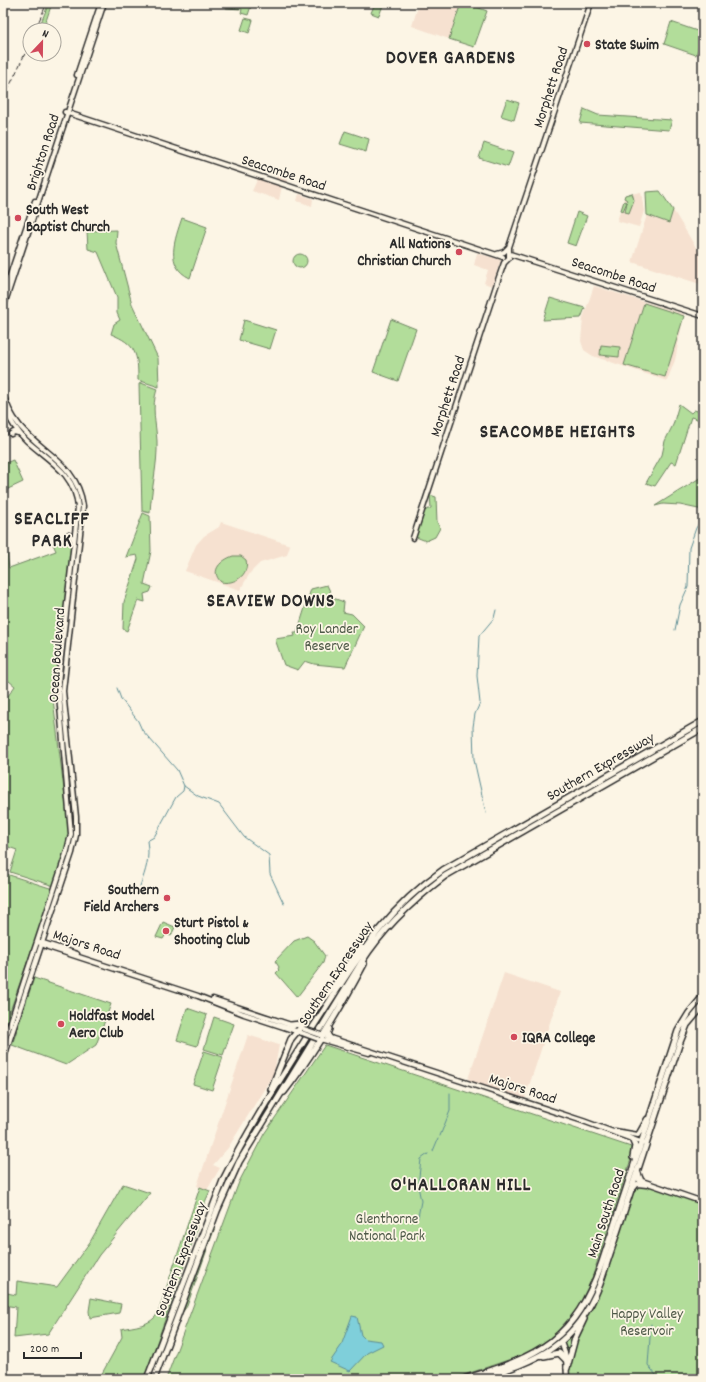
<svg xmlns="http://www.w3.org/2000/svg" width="706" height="1382" font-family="Dekko,sans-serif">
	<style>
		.built { fill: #f6e1d0 }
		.green { fill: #b2dd9a; stroke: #6e8462 }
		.water { fill: #7fcfda; stroke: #5d8d94 }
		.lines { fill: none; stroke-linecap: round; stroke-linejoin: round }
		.stream { stroke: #5d8d94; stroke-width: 1 }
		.major-casing { stroke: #2b2b2b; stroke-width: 7 }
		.highway-casing { stroke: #2b2b2b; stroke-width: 8 }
		.major { stroke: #fcf5e5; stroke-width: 4 }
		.highway { stroke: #fcf5e5; stroke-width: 5 }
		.rail { stroke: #2b2b2b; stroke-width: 1; stroke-dasharray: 6 3; stroke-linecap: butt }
		.major-bridge-casing { stroke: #2b2b2b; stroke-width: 7; stroke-linecap: butt }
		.major-bridge { stroke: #fcf5e5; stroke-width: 4 }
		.poi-dot { fill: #d1495b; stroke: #fcf5e5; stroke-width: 1.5 }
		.labels { text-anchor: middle; stroke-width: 3.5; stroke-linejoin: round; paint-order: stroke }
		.poi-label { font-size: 15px; font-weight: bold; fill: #2b2b2b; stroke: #fcf5e5; text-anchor: start }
		.street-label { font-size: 15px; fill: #2b2b2b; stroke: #fcf5e5 }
		.park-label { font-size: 15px; fill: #4d5847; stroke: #fcf5e5 }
		.district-label { font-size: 19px; font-weight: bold; letter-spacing: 1px; fill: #2b2b2b; stroke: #fcf5e5 }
	</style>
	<rect width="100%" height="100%" fill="#fcf5e5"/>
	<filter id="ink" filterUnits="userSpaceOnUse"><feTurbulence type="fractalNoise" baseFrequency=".025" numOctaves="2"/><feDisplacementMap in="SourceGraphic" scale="8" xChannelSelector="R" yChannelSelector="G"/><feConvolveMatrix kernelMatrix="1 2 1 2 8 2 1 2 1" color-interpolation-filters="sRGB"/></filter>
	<g filter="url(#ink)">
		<path class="built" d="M419 3H461L449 39 412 26Z
			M291 170 287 182 276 179 277 173Z
			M258 178 282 186 279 200 252 191Z
			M641 192 644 211 639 227 617 221 625 195Z
			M299 194 313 199 312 206 297 201Z
			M673 210 703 259V285L632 262 647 215 669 223Z
			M477 253 501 260 492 286 484 283 488 270 474 265Z
			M594 286 684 314 675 360 667 381 593 356 584 350 581 341 583 318Z
			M221 522 290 545 287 555 260 563 250 573 240 590 185 571 196 545 204 536 219 527Z
			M504 973 560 992 524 1101 467 1082Z
			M248 1035 279 1045 274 1073 228 1148 213 1165 220 1168 207 1190 197 1186Z"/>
		<path class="green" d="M49 3H52L43 30H38Z
			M228 3H252L248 15 241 13 242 9 226 8Z
			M375 3 383 5 379 16 371 13Z
			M461 3H466L487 11 474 47 449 39Z
			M245 18 253 20 249 33 241 30Z
			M671 22 703 33 696 55 664 44Z
			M507 99 519 103 514 120 501 116Z
			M584 109 598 115 672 120 669 130 580 123Z
			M345 131 369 139 366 152 340 144Z
			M484 143 513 153 508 167 479 158Z
			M660 191 673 210 669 223 647 215 646 192Z
			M632 193 634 200 629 213 625 212 627 202 623 211 621 210 624 201 626 202 627 200 624 198 625 195Z
			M577 212 587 216 576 246 567 243Z
			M182 218 207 227 190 278C164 266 175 239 182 218Z
			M117 230 116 243 132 304 158 358 159 387 138 380C138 354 136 344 111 334L114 324 120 320 117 313V297L98 252 88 249 87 231Z
			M293 261a7 7 0 1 1 14 0a7 7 0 1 1-14 0Z
			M550 298 585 308 581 318 543 320Z
			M644 303 684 316 665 377 624 365Z
			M391 319 416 329 398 381 373 372Z
			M244 320 276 330 270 349 239 340Z
			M601 345 620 347 619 357 600 355Z
			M141 383 157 389C151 408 156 423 157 441 158 465 151 489 150 513L142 511 139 384Z
			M679 404 691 413 694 410 701 412 703 421 691 417 676 464 671 462 655 486 646 483 662 455 665 441 673 425Z
			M13 460 23 482 8 489 3 496V464Z
			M703 476V510L680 505 663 504 655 506Z
			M430 495 436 497 437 522 440 528 435 537 426 541 416 537 424 511 431 508Z
			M143 513 150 516 151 551 144 584 152 587 150 592 144 594 145 602 138 600 127 631 123 629 124 602 138 559 137 555 126 557Z
			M3 523 9 568 56 551 53 544 67 538 70 539 72 543 53 699 69 831 66 848 54 886 10 872 17 850 3 845V703L15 686 3 676Z
			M233 556H241L246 560C250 575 234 585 221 582 209 570 222 560 233 556Z
			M327 585 333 598 344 602 343 612 352 614 364 626 345 667 314 664 305 661 298 670 284 665 275 639 295 636 294 633H297L311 589Z
			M3 873 53 889 3 1031Z
			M163 922 175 927 171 936 166 934 163 939 156 937Z
			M307 936 314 941 325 956 323 963 297 997 276 973 279 970 278 969 279 967 275 961 294 941Z
			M34 978 111 1004 96 1045 66 1065 12 1045Z
			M187 1008 207 1015 197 1046 177 1040Z
			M214 1017 234 1024 223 1055 204 1049Z
			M325 1045 631 1147V1159L591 1281 577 1309 553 1336 542 1346 526 1354 452 1379H166L239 1182 264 1134Z
			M204 1051 223 1057 212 1090 193 1084Z
			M637 1182 703 1204V1379H569L568 1355 563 1343 594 1306Z
			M123 1184 150 1193 99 1255 48 1334 14 1338 16 1307 3 1305V1292L16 1295 17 1281 57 1287 90 1242Z
			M200 1187 210 1191 197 1220 196 1232 144 1379H99L122 1337 121 1329C134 1326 151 1326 158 1313Z
			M213 1227H215L187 1306 182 1313Z
			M91 1298 121 1304 119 1313 90 1318 89 1311Z"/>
		<path class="water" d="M352 1316 357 1317 361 1335 365 1339 381 1341 383 1345 367 1353 350 1371 330 1362 341 1346Z"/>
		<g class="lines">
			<path class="stream" d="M675 630 680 605 688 587 689 548 696 528 703 517
				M117 688 121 699 138 721 142 730 177 770 184 786 198 796 219 804 244 837 269 855 270 874 284 904
				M486 813 474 760 473 727 475 714 480 703 477 676 479 636 494 618 496 610
				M140 886C146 870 150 858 147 841L154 837 176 797 183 791 184 786
				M440 1136 450 1111V1093
				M433 1151 438 1139
				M418 1217 421 1201 418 1186 421 1159 428 1154
				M651 1324 648 1365 659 1379"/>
			<defs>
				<path id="major" d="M77 75 101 3
					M65 112 503 257
					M497 254 504 252 509 247
					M510 254 703 316
					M509 258V247L591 3
					M3 296 35 201
					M3 308 104 3
					M3 392C16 449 76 451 83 506L63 691 76 817V835L72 853 3 1060
					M3 405C9 419 16 431 27 441 49 461 75 473 78 507L58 683 71 834 67 851 3 1045
					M11 434 14 432 18 433
					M68 535 72 537 74 541
					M413 538 498 280 504 263 508 259
					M40 942 77 954
					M40 943 48 947 198 996 244 1014 302 1033
					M213 999 294 1026
					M327 1037 583 1121 643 1143
					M320 1039 369 1053
					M615 1131 638 1135 647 1119
					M639 1180 703 1202
					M633 1189 637 1184 647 1185
					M561 1342 566 1356 567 1379"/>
				<path id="highway" d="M291 1025 300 1024 305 1021
					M329 1029 327 1034 329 1037
					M271 1089 291 1039 328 994 361 947
					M284 1092C315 1052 340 1009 364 964
					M632 1139 635 1146 633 1157
					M637 1171 641 1181
					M544 1356 559 1353 567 1361
					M567 1368 575 1338 584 1319
					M147 1379 224 1178C250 1126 282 1077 313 1027 354 965 380 914 443 870L703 721
					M154 1379 217 1211 239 1162 361 963C383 928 412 901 445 876L703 728
					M464 1379C540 1356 575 1340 602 1262L678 1031 689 1013 703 996
					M480 1379C539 1359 575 1347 600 1284L680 1042 687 1025 703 1006"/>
			</defs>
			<use href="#major" class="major-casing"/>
			<use href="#highway" class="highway-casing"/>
			<use href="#major" class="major"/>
			<use href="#highway" class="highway"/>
			<path class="rail" d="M35 30 47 3
				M3 100 30 43"/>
			<defs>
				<path id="major-bridge" d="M304 1029 321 1035
					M302 1033 318 1039"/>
			</defs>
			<use href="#major-bridge" class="major-bridge-casing"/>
			<use href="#major-bridge" class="major-bridge"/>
		</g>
	</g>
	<g class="poi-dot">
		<circle cx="587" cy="44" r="4"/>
		<circle cx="18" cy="218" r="4"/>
		<circle cx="459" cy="252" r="4"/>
		<circle cx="167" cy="898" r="4"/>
		<circle cx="166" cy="931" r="4"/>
		<circle cx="61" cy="1024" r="4"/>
		<circle cx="514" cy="1037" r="4"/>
	</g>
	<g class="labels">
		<g class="poi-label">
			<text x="595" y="49">State Swim</text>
			<text x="26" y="214">South West<tspan x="26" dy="17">Baptist Church</tspan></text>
			<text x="451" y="248" text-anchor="end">All Nations<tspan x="451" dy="17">Christian Church</tspan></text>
			<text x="159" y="894" text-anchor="end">Southern<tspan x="159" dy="17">Field Archers</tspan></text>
			<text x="174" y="927">Sturt Pistol &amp;<tspan x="174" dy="17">Shooting Club</tspan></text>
			<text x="69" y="1020">Holdfast Model<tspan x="69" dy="17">Aero Club</tspan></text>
			<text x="522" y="1042">IQRA College</text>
		</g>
		<g class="street-label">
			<text transform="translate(550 87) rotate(-72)" y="5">Morphett Road</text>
			<text transform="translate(42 152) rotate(-72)" y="5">Brighton Road</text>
			<text transform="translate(284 172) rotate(18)" y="5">Seacombe Road</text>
			<text transform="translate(614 274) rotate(18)" y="5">Seacombe Road</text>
			<text transform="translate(447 396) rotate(-72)" y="5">Morphett Road</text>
			<text transform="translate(56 655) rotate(-86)" y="5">Ocean Boulevard</text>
			<text transform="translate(600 766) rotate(-30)" y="5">Southern Expressway</text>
			<text transform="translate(87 944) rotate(18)" y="5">Majors Road</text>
			<text transform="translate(335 973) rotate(-56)" y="5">Southern Expressway</text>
			<text transform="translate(523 1088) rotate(18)" y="5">Majors Road</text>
			<text transform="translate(605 1213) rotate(-72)" y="5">Main South Road</text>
			<text transform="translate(180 1259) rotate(-69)" y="5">Southern Expressway</text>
		</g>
		<g class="park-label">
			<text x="327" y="633">Roy Lander<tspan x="327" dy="17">Reserve</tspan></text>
			<text x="387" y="1223">Glenthorne<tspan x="387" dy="17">National Park</tspan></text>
			<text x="647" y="1318">Happy Valley<tspan x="647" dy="17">Reservoir</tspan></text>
		</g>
		<g class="district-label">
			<text x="451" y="63">DOVER GARDENS</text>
			<text x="558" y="437">SEACOMBE HEIGHTS</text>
			<text x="52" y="524">SEACLIFF<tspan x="52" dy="22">PARK</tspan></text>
			<text x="271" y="606">SEAVIEW DOWNS</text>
			<text x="461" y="1190">O'HALLORAN HILL</text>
		</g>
	</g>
	<rect width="706" height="1382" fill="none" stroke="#fcf5e5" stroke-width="16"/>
	<rect x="8" y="8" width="690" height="1366" fill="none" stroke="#2b2b2b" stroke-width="1.5" filter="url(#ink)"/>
	<g transform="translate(42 42) rotate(22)"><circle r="19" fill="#fcf5e5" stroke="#a8a49b"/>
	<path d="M0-3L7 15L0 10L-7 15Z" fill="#d1495b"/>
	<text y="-6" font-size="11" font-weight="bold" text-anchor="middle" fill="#2b2b2b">N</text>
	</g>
	<path d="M24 1352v6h57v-6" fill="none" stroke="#2b2b2b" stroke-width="2"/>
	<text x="30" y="1352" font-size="12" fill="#2b2b2b" stroke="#fcf5e5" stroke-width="3" paint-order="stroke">200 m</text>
</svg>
